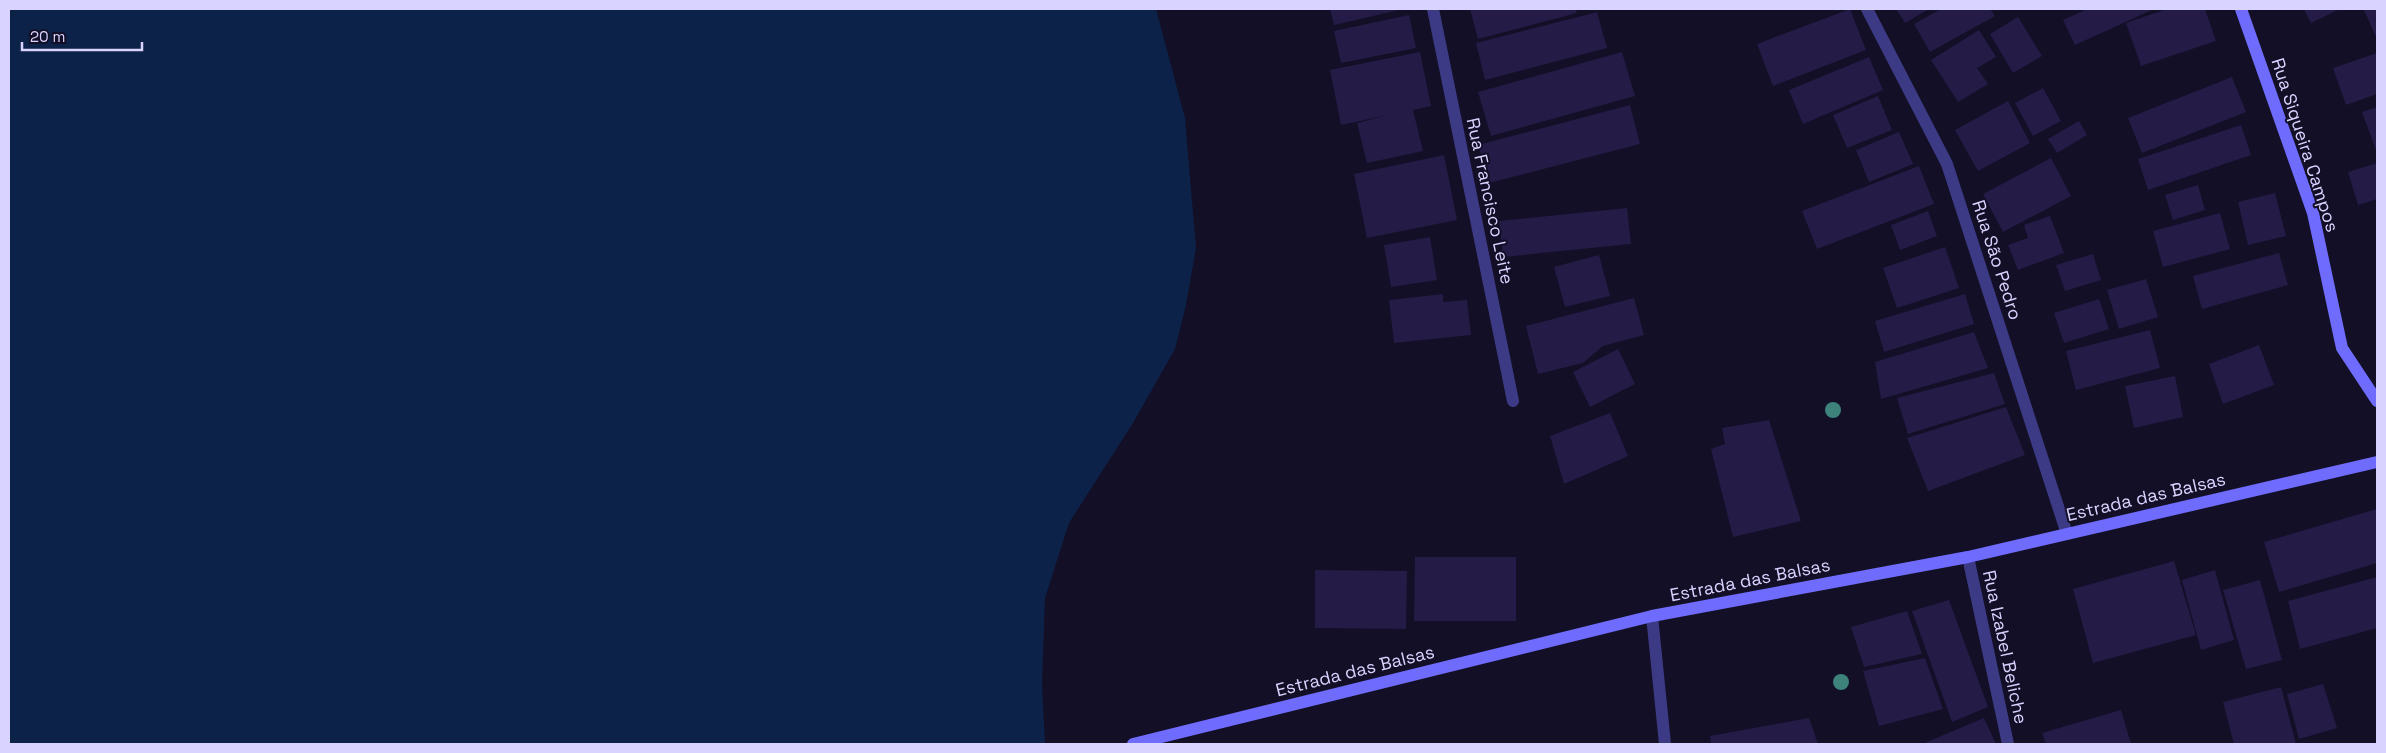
<svg xmlns="http://www.w3.org/2000/svg" width="2386" height="753" font-family="'Space Grotesk',sans-serif">
	<style>
		.water { fill: #0c2248 }
		.building { fill: #241b47 }
		.lines { fill: none; stroke-linecap: round; stroke-linejoin: round }
		.street { stroke: #3d3a85; stroke-width: 12 }
		.secondary { stroke: #6f6bff; stroke-width: 12 }
		.tree { fill: #3d827b }
		.labels { text-anchor: middle; stroke-width: 4; stroke-linejoin: round; paint-order: stroke }
		.street-label { font-size: 18px; fill: #d9d4ff; stroke: #130f26 }
	</style>
	<rect width="100%" height="100%" fill="#130f26"/>
	<path class="water" d="M9 9H1156L1185 118 1196 248 1186 305 1175 349 1133 423 1069 523 1045 598 1042 683 1045 744H9Z"/>
	<path class="building" d="M1330 9H1399V10L1334 25Z
		M1470 9H1575L1577 13 1478 39Z
		M1850 9 1866 50 1773 86 1757 44Z
		M1896 9H1929L1905 23Z
		M1941 9H1990L1995 16 1930 52 1914 24Z
		M2087 9H2154L2075 45 2063 20Z
		M2167 9H2205L2216 41 2141 66 2126 23Z
		M2304 9H2340L2311 23Z
		M2367 9H2377V39L2364 10Z
		M1597 12 1607 48 1485 80 1476 43Z
		M1409 15 1416 48 1341 63 1334 31Z
		M2018 17 2042 56 2013 73 1990 34Z
		M1979 30 1996 57 1977 68 1988 84 1958 102 1931 60Z
		M1420 52 1431 106 1413 110 1423 151 1367 163 1357 123 1388 115 1341 125 1330 70Z
		M1622 52 1635 96 1491 136 1478 92Z
		M2377 53V94L2346 105 2333 68Z
		M1869 57 1883 90 1803 124 1789 90Z
		M2232 77 2246 112 2142 153 2128 118Z
		M2043 88 2061 121 2033 136 2015 103Z
		M1878 96 1892 130 1847 148 1833 115Z
		M2008 101 2030 143 1978 171 1955 130Z
		M1630 105 1640 144 1489 183 1478 145Z
		M2377 107V153L2362 112Z
		M2079 121 2087 135 2057 153 2048 139Z
		M2241 125 2251 155 2148 190 2138 159Z
		M1899 132 1913 164 1869 182 1856 150Z
		M1444 155 1457 220 1367 238 1354 174Z
		M2051 158 2071 196 2003 232 1983 194Z
		M2377 163V199L2358 205 2348 172Z
		M1919 166 1934 204 1817 249 1802 211Z
		M2198 185 2205 210 2173 220 2165 195Z
		M2275 193 2286 236 2248 245 2238 202Z
		M1627 208 1631 244 1503 257 1499 221Z
		M1928 211 1937 236 1900 250 1891 225Z
		M2220 213 2230 249 2163 267 2153 231Z
		M2050 216 2064 253 2018 270 2008 245 2028 238 2024 225Z
		M1430 237 1437 280 1391 287 1384 245Z
		M1945 247 1959 288 1897 308 1883 268Z
		M2279 253 2288 285 2202 309 2193 276Z
		M2093 254 2101 280 2065 291 2056 265Z
		M1599 255 1610 296 1565 307 1554 267Z
		M2146 279 2158 317 2119 329 2107 290Z
		M1443 294V302L1467 300 1471 335 1394 343 1389 300Z
		M1965 294 1974 324 1884 352 1875 321Z
		M1634 298 1644 335 1603 346 1583 363 1538 374 1526 326Z
		M2099 299 2109 329 2064 343 2054 313Z
		M2150 330 2160 368 2076 390 2066 351Z
		M1974 332 1988 368 1881 399 1875 362Z
		M2259 345 2274 385 2223 404 2209 364Z
		M1618 349 1635 384 1590 407 1573 372Z
		M1994 373 2005 404 1908 434 1897 398Z
		M2175 376 2183 417 2134 428 2125 386Z
		M2006 407 2025 455 1928 491 1907 438Z
		M1610 413 1628 456 1564 484 1550 436Z
		M1769 420 1801 521 1733 537 1711 449 1725 444 1722 428Z
		M2377 509V563L2279 592 2264 542Z
		M1415 557H1516V621H1414Z
		M2174 561 2196 635 2093 663 2073 589Z
		M1315 570 1407 571 1406 629 1315 628Z
		M2215 570 2234 640 2201 650 2182 580Z
		M2377 577V628L2300 649 2288 601Z
		M2260 580 2282 660 2246 669 2223 590Z
		M1949 600 1988 707 1952 722 1912 611Z
		M1907 611 1922 654 1864 667 1851 627Z
		M1925 658 1943 709 1879 726 1863 671Z
		M2323 684 2337 728 2299 739 2287 694Z
		M2281 687 2296 744H2234L2223 702Z
		M2121 710 2131 744H2046L2042 733Z
		M1809 718 1818 744H1711L1710 736Z
		M1984 718 1996 744H1922Z"/>
	<g class="lines">
		<path class="street" d="M1433 9 1513 401
			M1867 9 1947 164 2067 534
			M1968 557 2008 744
			M1652 616 1665 744"/>
		<path class="secondary" d="M2241 9 2313 213 2342 348 2377 401
			M1133 744 1652 616 1968 557 2377 462"/>
	</g>
	<g class="tree">
		<circle cx="1833" cy="410" r="8"/>
		<circle cx="1841" cy="682" r="8"/>
	</g>
	<g class="labels">
		<g class="street-label">
			<text transform="translate(2305 145) rotate(72)" y="6">Rua Siqueira Campos</text>
			<text transform="translate(1490 201) rotate(78)" y="6">Rua Francisco Leite</text>
			<text transform="translate(1997 260) rotate(72)" y="6">Rua São Pedro</text>
			<text transform="translate(2146 497) rotate(-13)" y="6">Estrada das Balsas</text>
			<text transform="translate(1750 580) rotate(-11)" y="6">Estrada das Balsas</text>
			<text transform="translate(2005 647) rotate(78)" y="6">Rua Izabel Beliche</text>
			<text transform="translate(1355 671) rotate(-14)" y="6">Estrada das Balsas</text>
		</g>
	</g>
	<rect width="2386" height="753" fill="none" stroke="#d9d4ff" stroke-width="20"/>
	<path d="M22 42v8h120v-8" fill="none" stroke="#d9d4ff" stroke-width="2.5"/>
	<text x="30" y="42" font-size="15" fill="#d9d4ff" stroke="#130f26" stroke-width="4" paint-order="stroke">20 m</text>
</svg>
